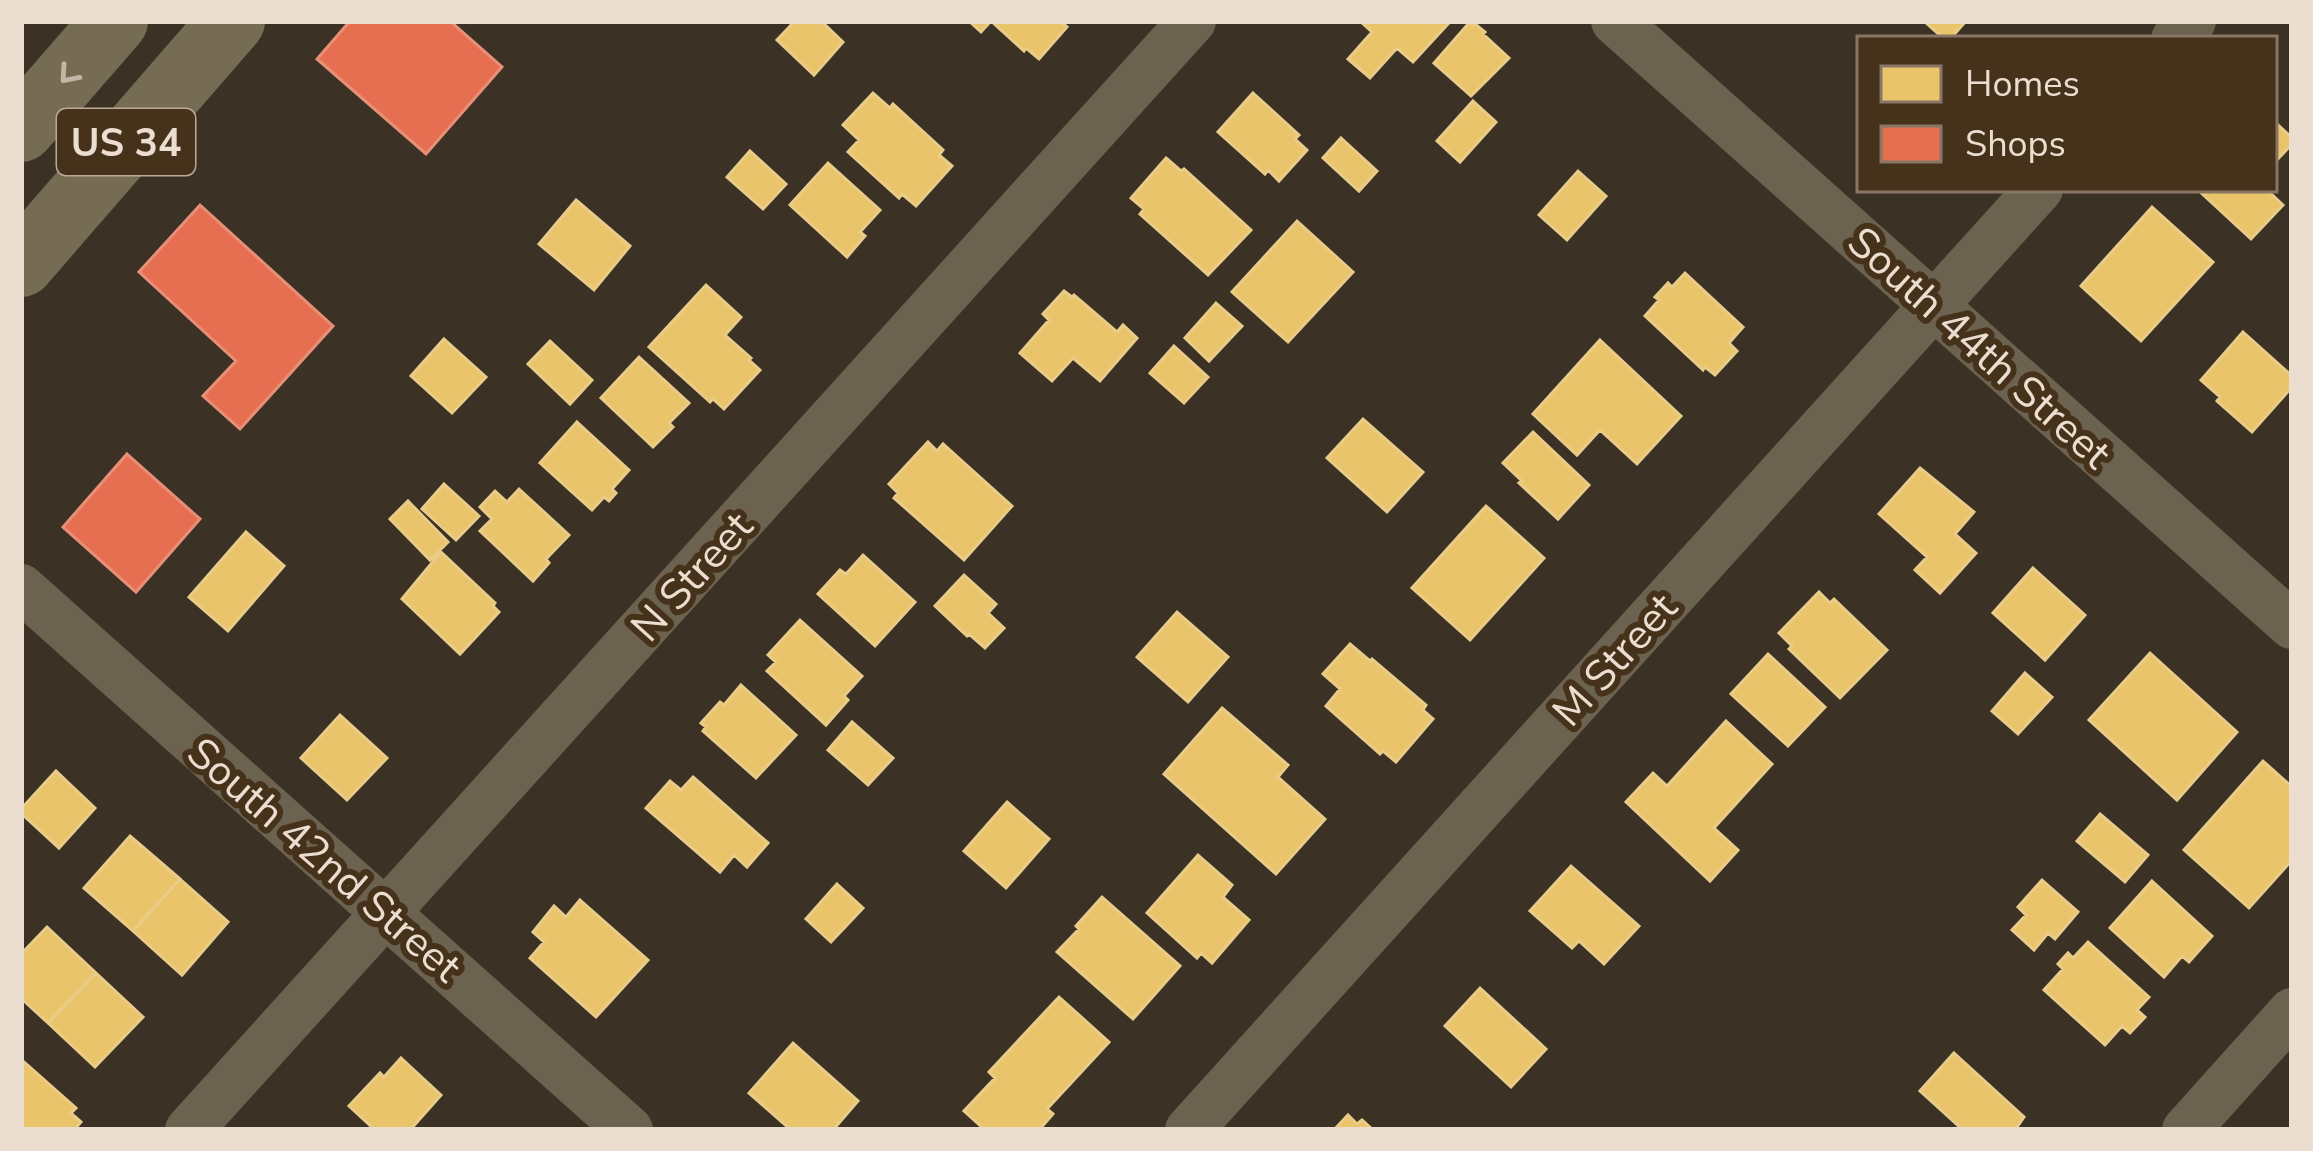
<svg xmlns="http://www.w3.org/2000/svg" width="2313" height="1151" font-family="'Nunito Sans',sans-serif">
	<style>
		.homes { fill: #e9c46a; stroke: #eacc89; stroke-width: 3 }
		.shops { fill: #e76f51; stroke: #e89077; stroke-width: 3 }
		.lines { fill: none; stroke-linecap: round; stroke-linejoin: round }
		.minor { stroke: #6b624f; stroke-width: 48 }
		.primary { stroke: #766c54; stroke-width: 66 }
		.oneway { stroke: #c2b6a5 }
		.labels { text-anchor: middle; stroke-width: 12; stroke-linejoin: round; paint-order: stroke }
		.shield { fill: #46311b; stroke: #baaa9a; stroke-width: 3 }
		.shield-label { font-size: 39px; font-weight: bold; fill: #ebded1 }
		.street-label { font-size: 42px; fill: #ebded1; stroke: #46311b }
	</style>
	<rect width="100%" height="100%" fill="#3c3125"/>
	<path class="homes" d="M795 21H821L843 42 814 75 777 40Z
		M969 21H1060L1067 27 1039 59 1026 48 1024 51 991 21 981 32Z
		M1360 21H1444L1448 24 1413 62 1397 48 1370 78 1348 59 1372 32Z
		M1924 21H1966L1950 39H1944Z
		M1469 23 1472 25 1474 23 1485 32 1483 34 1509 58 1471 96 1434 63Z
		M873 93 890 108 893 104 943 150 939 155 952 166 916 206 902 194 899 198 848 152 859 140 843 125Z
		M1253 93 1299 135 1295 139 1307 150 1279 181 1268 170 1265 174 1218 132Z
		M1473 101 1496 122 1460 162 1437 141Z
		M2274 121 2292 138V144L2274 163Z
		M1341 138 1377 171 1359 191 1323 158Z
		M750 151 786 184 763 209 727 177Z
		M1166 158 1181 171 1184 169 1251 230 1208 275 1140 214 1144 209 1131 198Z
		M828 163 880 210 860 232 865 236 847 257 790 205Z
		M1578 171 1606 196 1567 240 1539 215Z
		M2197 189H2266L2283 205 2251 239Z
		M576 200 630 246 594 290 539 244Z
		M2152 207 2213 262 2141 341 2081 286Z
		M1297 221 1353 272 1288 342 1232 292Z
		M1685 273 1743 327 1729 343 1737 351 1715 375 1705 367 1703 370 1645 316 1659 300 1655 297 1668 283 1672 287Z
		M706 285 741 317 725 335 751 358 749 360 760 370 724 409 713 399 710 402 649 347Z
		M1064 291 1072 297 1074 295 1117 332 1123 325 1137 338 1100 381 1073 358 1052 381 1020 353 1049 320 1043 314Z
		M1216 303 1242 326 1209 361 1185 338Z
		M2243 332 2292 376V387L2252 432 2217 401 2220 397 2201 380Z
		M444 339 486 377 452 413 411 376Z
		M1600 340 1681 416 1637 464 1600 430 1577 455 1533 414Z
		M550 341 592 380 570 404 528 364Z
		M1174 346 1208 377 1184 403 1150 373Z
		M639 357 689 403 669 423 673 427 653 447 601 398Z
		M1363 419 1423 472 1387 512 1327 458Z
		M577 422 629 470 612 489 616 493 609 501 604 497 592 510 540 463Z
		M1533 432 1589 485 1558 519 1519 483 1522 481 1503 463Z
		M928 442 937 451 943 444 1012 506 964 560 894 498 898 493 889 484Z
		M1920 468 1974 512 1955 534 1976 553 1940 593 1915 570 1927 557 1879 514Z
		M444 484 479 516 456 540 422 509Z
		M519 489 569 535 546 559 549 563 533 581 480 531 492 519 480 507 495 491 507 502Z
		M408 501 448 542 430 560 390 519Z
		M1486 506 1544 558 1470 640 1412 588Z
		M246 532 284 566 228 631 189 597Z
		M441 552 495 603 493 606 499 612 460 654 402 599Z
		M863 555 915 602 875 646 818 594 840 570 846 574Z
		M2033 568 2085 615 2045 660 1993 613Z
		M964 575 996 604 988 613 1004 628 985 648 969 634 967 636 935 606Z
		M1819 592 1830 603 1834 599 1887 650 1840 698 1789 649 1792 646 1779 633Z
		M1177 612 1228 657 1188 702 1137 657Z
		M800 620 862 676 844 696 848 700 826 725 767 671 776 662 768 655Z
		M1350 644 1370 661 1372 659 1426 705 1423 710 1433 719 1396 762 1383 751 1380 754 1326 706 1340 689 1323 674Z
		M2150 653 2237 732 2177 800 2089 720Z
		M1768 654 1825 707 1788 746 1731 694Z
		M2025 673 2052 697 2018 734 1992 711Z
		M741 685 796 735 756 778 703 731 706 727 701 723 720 702 724 705Z
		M1222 708 1288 765 1278 777 1325 819 1276 874 1164 774Z
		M340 715 387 758 347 800 301 758Z
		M1726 721 1772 764 1714 828 1738 850 1710 881 1626 802 1653 773 1667 786Z
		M852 722 893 758 868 785 828 750Z
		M2263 761 2292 787V860L2249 908 2184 850Z
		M56 771 95 808 59 848 21 813V809Z
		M693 777 768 843 747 867 734 855 720 872 646 808 670 781 681 790Z
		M1007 802 1049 839 1006 888 964 851Z
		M2100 814 2148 855 2125 882 2077 841Z
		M130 836 180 879 133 931 84 888Z
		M1198 855 1232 885 1223 897 1249 920 1212 963 1201 953 1197 958 1147 913Z
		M1571 866 1639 926 1604 964 1579 941 1572 948 1530 911Z
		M180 879 228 922 182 975 133 931Z
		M2042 880 2078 912 2055 939 2048 933 2034 950 2012 930 2026 915 2018 907Z
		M2152 881 2212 936 2189 962 2182 956 2164 977 2110 928Z
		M837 884 863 908 831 942 806 919Z
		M1102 897 1180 966 1133 1019 1057 952 1079 929 1076 926Z
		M580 900 648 960 596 1017 530 958 544 942 533 932 554 906 566 917Z
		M47 927 96 973 48 1023 21 998V954Z
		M2088 942 2149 997 2137 1010 2145 1017 2130 1033 2122 1026 2105 1045 2044 990 2063 969 2058 964 2068 953 2073 958Z
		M96 973 143 1017 95 1067 48 1023Z
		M1480 988 1546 1049 1511 1087 1445 1026Z
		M1059 997 1109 1042 1047 1109 1053 1114 1039 1130H985L964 1111 995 1078 989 1072Z
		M793 1043 858 1101 833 1130H791L749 1093Z
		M1954 1053 2024 1117 2015 1130H1963L1920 1091Z
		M401 1058 441 1095 410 1130H375L349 1106 380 1073 384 1077Z
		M23 1061 76 1108 71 1113 81 1122 74 1130H21Z
		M1348 1115 1357 1124 1362 1120 1373 1130H1334Z"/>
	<path class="shops" d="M350 21H450L502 67 426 154 317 59Z
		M200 205 333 326 240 429 203 396 236 361 139 272Z
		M127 454 200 519 136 592 63 527Z"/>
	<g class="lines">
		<path class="minor" d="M1615 21 2292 625
			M2175 39 2192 21
			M21 588 629 1130
			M189 1130 1192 21
			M1189 1130 2039 189
			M2186 1130 2292 1012"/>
		<path class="primary" d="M21 129 115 21
			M21 264 232 21"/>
	</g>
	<defs><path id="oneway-chevron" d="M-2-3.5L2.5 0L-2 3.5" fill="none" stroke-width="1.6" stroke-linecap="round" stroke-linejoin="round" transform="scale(3)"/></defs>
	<use class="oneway" href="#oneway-chevron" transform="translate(68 75) rotate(131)"/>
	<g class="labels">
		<rect class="shield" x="57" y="109" width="138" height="66" rx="9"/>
		<g class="shield-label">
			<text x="126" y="156">US 34</text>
		</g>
		<g class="street-label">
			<text transform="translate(1980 347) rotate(42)" y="15">South 44th Street</text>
			<text transform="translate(691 576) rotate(-48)" y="15">N Street</text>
			<text transform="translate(1614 659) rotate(-48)" y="15">M Street</text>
			<text transform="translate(325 859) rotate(41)" y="15">South 42nd Street</text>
		</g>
	</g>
	<rect width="2313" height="1151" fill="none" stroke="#ebded1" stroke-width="48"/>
	<rect x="1857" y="36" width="420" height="156" fill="#46311b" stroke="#887664" stroke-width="3"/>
	<rect x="1881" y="66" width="60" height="36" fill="#e9c46a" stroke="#887664" stroke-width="3"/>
	<text x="1965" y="96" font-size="36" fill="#ebded1">Homes</text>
	<rect x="1881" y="126" width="60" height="36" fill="#e76f51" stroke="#887664" stroke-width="3"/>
	<text x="1965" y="156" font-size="36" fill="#ebded1">Shops</text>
</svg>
